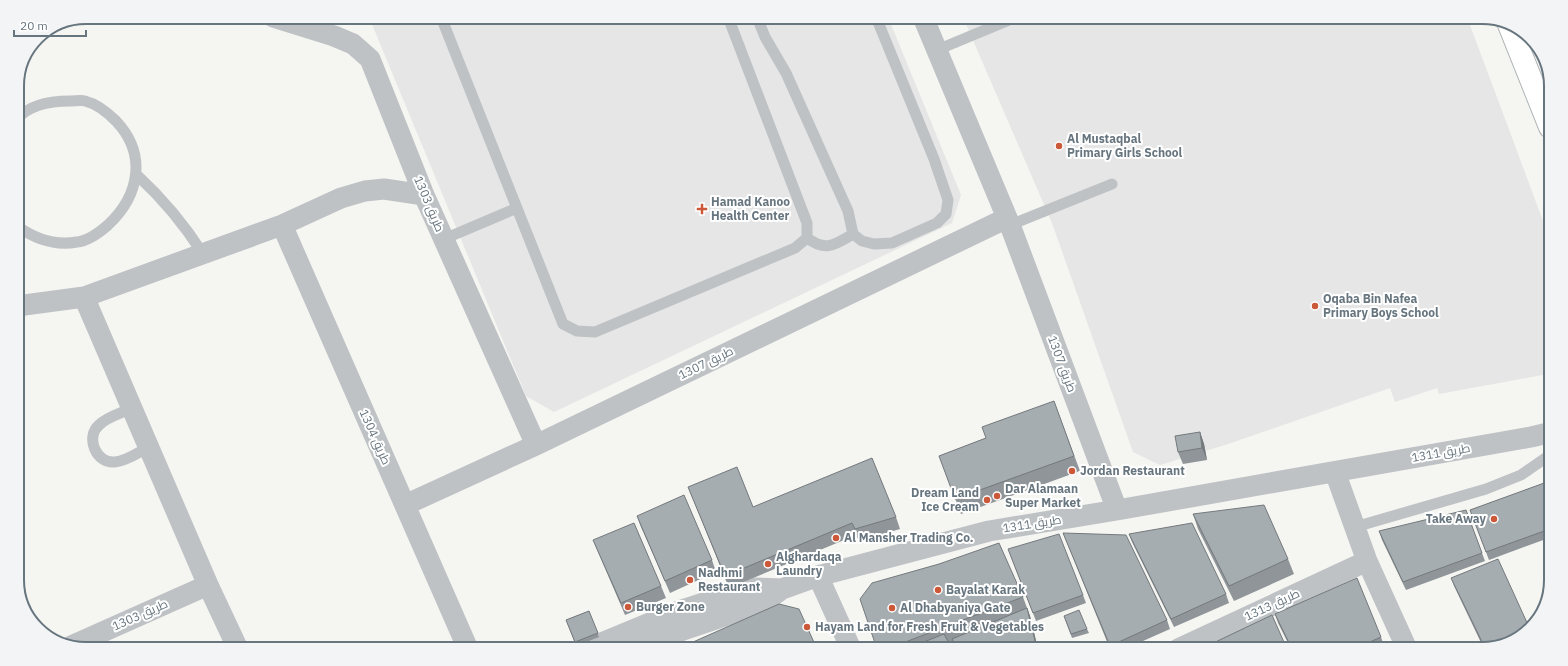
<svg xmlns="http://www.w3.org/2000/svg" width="1568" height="666" font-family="'IBM Plex Sans',Cairo,sans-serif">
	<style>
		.built { fill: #e5e6e5 }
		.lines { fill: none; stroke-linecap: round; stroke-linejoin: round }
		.secondary-casing { stroke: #b1b6b9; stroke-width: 24 }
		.lane { stroke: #bec2c5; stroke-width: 11 }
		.street { stroke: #bec2c5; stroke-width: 21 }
		.secondary { stroke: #fff; stroke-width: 22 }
		.wall { fill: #8f9598 }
		.shaded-wall { fill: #74797c }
		.building { fill: #a6adb1; stroke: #74797c }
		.poi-dot { fill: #cc583a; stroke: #fff; stroke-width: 1.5 }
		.labels { text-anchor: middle; stroke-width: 4; stroke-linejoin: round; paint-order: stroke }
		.poi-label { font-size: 12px; font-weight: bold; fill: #67757f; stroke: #fff; text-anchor: start }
		.street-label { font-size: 12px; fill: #67757f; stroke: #fff }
		.rim { fill: none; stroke: #67757f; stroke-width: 2 }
	</style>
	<rect width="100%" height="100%" fill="#f5f5f2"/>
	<path class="built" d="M369 17H888L961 195 952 223 554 412 526 396Z
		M963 17H1467L1549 237 1548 374 1439 394 1437 388 1395 402 1390 388 1228 444 1160 465 1133 452 1052 223Z"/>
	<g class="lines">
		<defs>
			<path id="secondary" d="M1508 22 1550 127"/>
		</defs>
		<use href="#secondary" class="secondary-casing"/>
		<path class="lane" d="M441 17 563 324 577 331 595 332 795 248 807 238V223L728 17
			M757 17 765 37 786 73 848 211 853 234C834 245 826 252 807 238
			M937 50 1016 17
			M17 119C30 104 52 101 70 101 75 101 81 100 85 101 97 104 108 113 116 121 147 154 140 195 108 225 100 232 88 241 77 242 55 246 35 239 17 226
			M137 175C163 199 184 224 203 254
			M1010 225 1112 184
			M853 234 862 241 874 244 892 243 937 223 946 214 948 200 934 159 876 17
			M444 239 517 208
			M132 408C122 413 107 417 99 425 85 437 96 464 115 462 127 461 139 452 149 447
			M1355 527 1486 489 1521 475 1547 457"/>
		<path class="street" d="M273 17 334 36 353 44 370 59 424 195 536 445
			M923 17 1010 225 1117 510
			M282 225 468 649
			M84 297 208 585 238 649
			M17 306 84 297 282 225 341 198 365 191 384 189 424 195
			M1335 472 1367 561 1407 649
			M405 505 536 445 1007 218
			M818 576 851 649
			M71 646 208 585
			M587 649 679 611 725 596 753 588 782 589
			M634 649 686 629 763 603 782 589 818 576 989 531 1117 510 1531 437 1548 433
			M1178 649 1367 561"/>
		<use href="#secondary" class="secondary"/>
	</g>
	<path class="wall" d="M1054 401 1080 471 961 514 939 456 986 438Z
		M1200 432 1204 444 1207 460 1183 464 1178 452Z
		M1547 482 1546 539 1489 560 1470 510Z
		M688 487 753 507 896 517 900 529 859 541 856 535 729 588Z
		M1193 514 1288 559 1294 574 1234 601 1198 529Z
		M637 516 712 560 716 572 670 593 641 527Z
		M1379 531 1482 553 1485 561 1406 590 1382 540Z
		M1063 533 1167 620 1170 629 1125 649H1110Z
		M1129 534 1226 594 1229 603 1174 627 1132 542Z
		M593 540 661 586 666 598 625 615 598 552Z
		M1008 549 1083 595 1086 603 1036 621Z
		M1451 578 1521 637 1484 649 1454 586Z
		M1023 597 1030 616 1038 649H956L953 641 949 643 952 649H877Z
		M589 611 599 637 576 646 566 620Z
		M1275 614 1381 637 1384 646 1377 649H1291L1278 623Z
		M1064 616 1087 629 1089 633 1072 638Z"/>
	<path class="shaded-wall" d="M1200 432 1204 444 1207 460 1202 448Z
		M1027 608 1030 616 1038 649H1037Z"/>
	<path class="building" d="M1054 401 1074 456 955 499 939 456 986 438 982 427Z
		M1200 432 1202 448 1178 452 1175 436Z
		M872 458 896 517 855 529 852 523 725 576 688 487 737 467 753 507Z
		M1547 482V530L1486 552 1470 510Z
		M684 495 712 560 665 581 637 516Z
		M1264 505 1288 559 1229 586 1193 514Z
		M1466 510 1482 553 1403 582 1379 531Z
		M634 523 661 586 621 603 593 540Z
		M1192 523 1226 594 1171 619 1129 534Z
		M1063 533 1126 535 1167 620 1110 646Z
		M1059 534 1083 595 1033 613 1008 549Z
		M999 543 1023 597 887 649H877L860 599 872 583 939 564Z
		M1498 559 1529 627 1521 637 1485 648 1451 578Z
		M1357 578 1381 637 1354 649H1292L1275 614Z
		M779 604 799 609 817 649H695L693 642Z
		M1027 608 1037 649H958L952 639Z
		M1079 610 1087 629 1071 634 1064 616Z
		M589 611 598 633 575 642 566 620Z
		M1272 615 1287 649H1206L1205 647Z
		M944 634 952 649H906Z
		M1199 644 1202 649H1188Z"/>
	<g class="poi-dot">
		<circle cx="1059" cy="146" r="4"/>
		<path d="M700 203h4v4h4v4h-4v4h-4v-4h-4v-4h4z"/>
		<circle cx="1315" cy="306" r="4"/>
		<circle cx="1072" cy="471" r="4"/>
		<circle cx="997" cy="496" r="4"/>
		<circle cx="987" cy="500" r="4"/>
		<circle cx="1494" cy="519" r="4"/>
		<circle cx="836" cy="538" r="4"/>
		<circle cx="768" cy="564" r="4"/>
		<circle cx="690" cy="580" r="4"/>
		<circle cx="938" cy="590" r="4"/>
		<circle cx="628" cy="607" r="4"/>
		<circle cx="892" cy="608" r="4"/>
		<circle cx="807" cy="627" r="4"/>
	</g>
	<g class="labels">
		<g class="poi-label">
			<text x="1067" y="143">Al Mustaqbal<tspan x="1067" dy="14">Primary Girls School</tspan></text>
			<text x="711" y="206">Hamad Kanoo<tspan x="711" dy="14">Health Center</tspan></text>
			<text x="1323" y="303">Oqaba Bin Nafea<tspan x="1323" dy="14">Primary Boys School</tspan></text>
			<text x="1080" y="475">Jordan Restaurant</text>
			<text x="1005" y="493">Dar Alamaan<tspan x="1005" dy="14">Super Market</tspan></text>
			<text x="979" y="497" text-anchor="end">Dream Land<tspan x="979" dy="14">Ice Cream</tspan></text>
			<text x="1486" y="523" text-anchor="end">Take Away</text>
			<text x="844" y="542">Al Mansher Trading Co.</text>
			<text x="776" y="561">Alghardaqa<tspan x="776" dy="14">Laundry</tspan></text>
			<text x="698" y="577">Nadhmi<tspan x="698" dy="14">Restaurant</tspan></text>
			<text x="946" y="594">Bayalat Karak</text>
			<text x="636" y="611">Burger Zone</text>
			<text x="900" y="612">Al Dhabyaniya Gate</text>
			<text x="815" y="631">Hayam Land for Fresh Fruit &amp; Vegetables</text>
		</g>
		<g class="street-label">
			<text transform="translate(429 204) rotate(67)" y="4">طريق 1303</text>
			<text transform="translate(706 363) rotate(-26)" y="4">طريق 1307</text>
			<text transform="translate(1062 364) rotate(69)" y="4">طريق 1307</text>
			<text transform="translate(375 437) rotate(66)" y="4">طريق 1304</text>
			<text transform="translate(1441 453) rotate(-10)" y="4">طريق 1311</text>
			<text transform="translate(1032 524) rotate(-9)" y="4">طريق 1311</text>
			<text transform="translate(1272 605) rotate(-25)" y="4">طريق 1313</text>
			<text transform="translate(140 615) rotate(-24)" y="4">طريق 1303</text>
		</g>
	</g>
	<path d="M0 0H1568V666H0ZM86 24H1482A62 62 0 0 1 1544 86V580A62 62 0 0 1 1482 642H86A62 62 0 0 1 24 580V86A62 62 0 0 1 86 24Z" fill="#f3f4f5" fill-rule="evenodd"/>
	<path class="rim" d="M86 24H1482A62 62 0 0 1 1544 86V580A62 62 0 0 1 1482 642H86A62 62 0 0 1 24 580V86A62 62 0 0 1 86 24Z"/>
	<path d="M14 30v6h72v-6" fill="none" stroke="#67757f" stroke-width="2"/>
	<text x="20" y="30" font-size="12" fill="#67757f" stroke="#ffffff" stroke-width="3" paint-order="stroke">20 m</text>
</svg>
